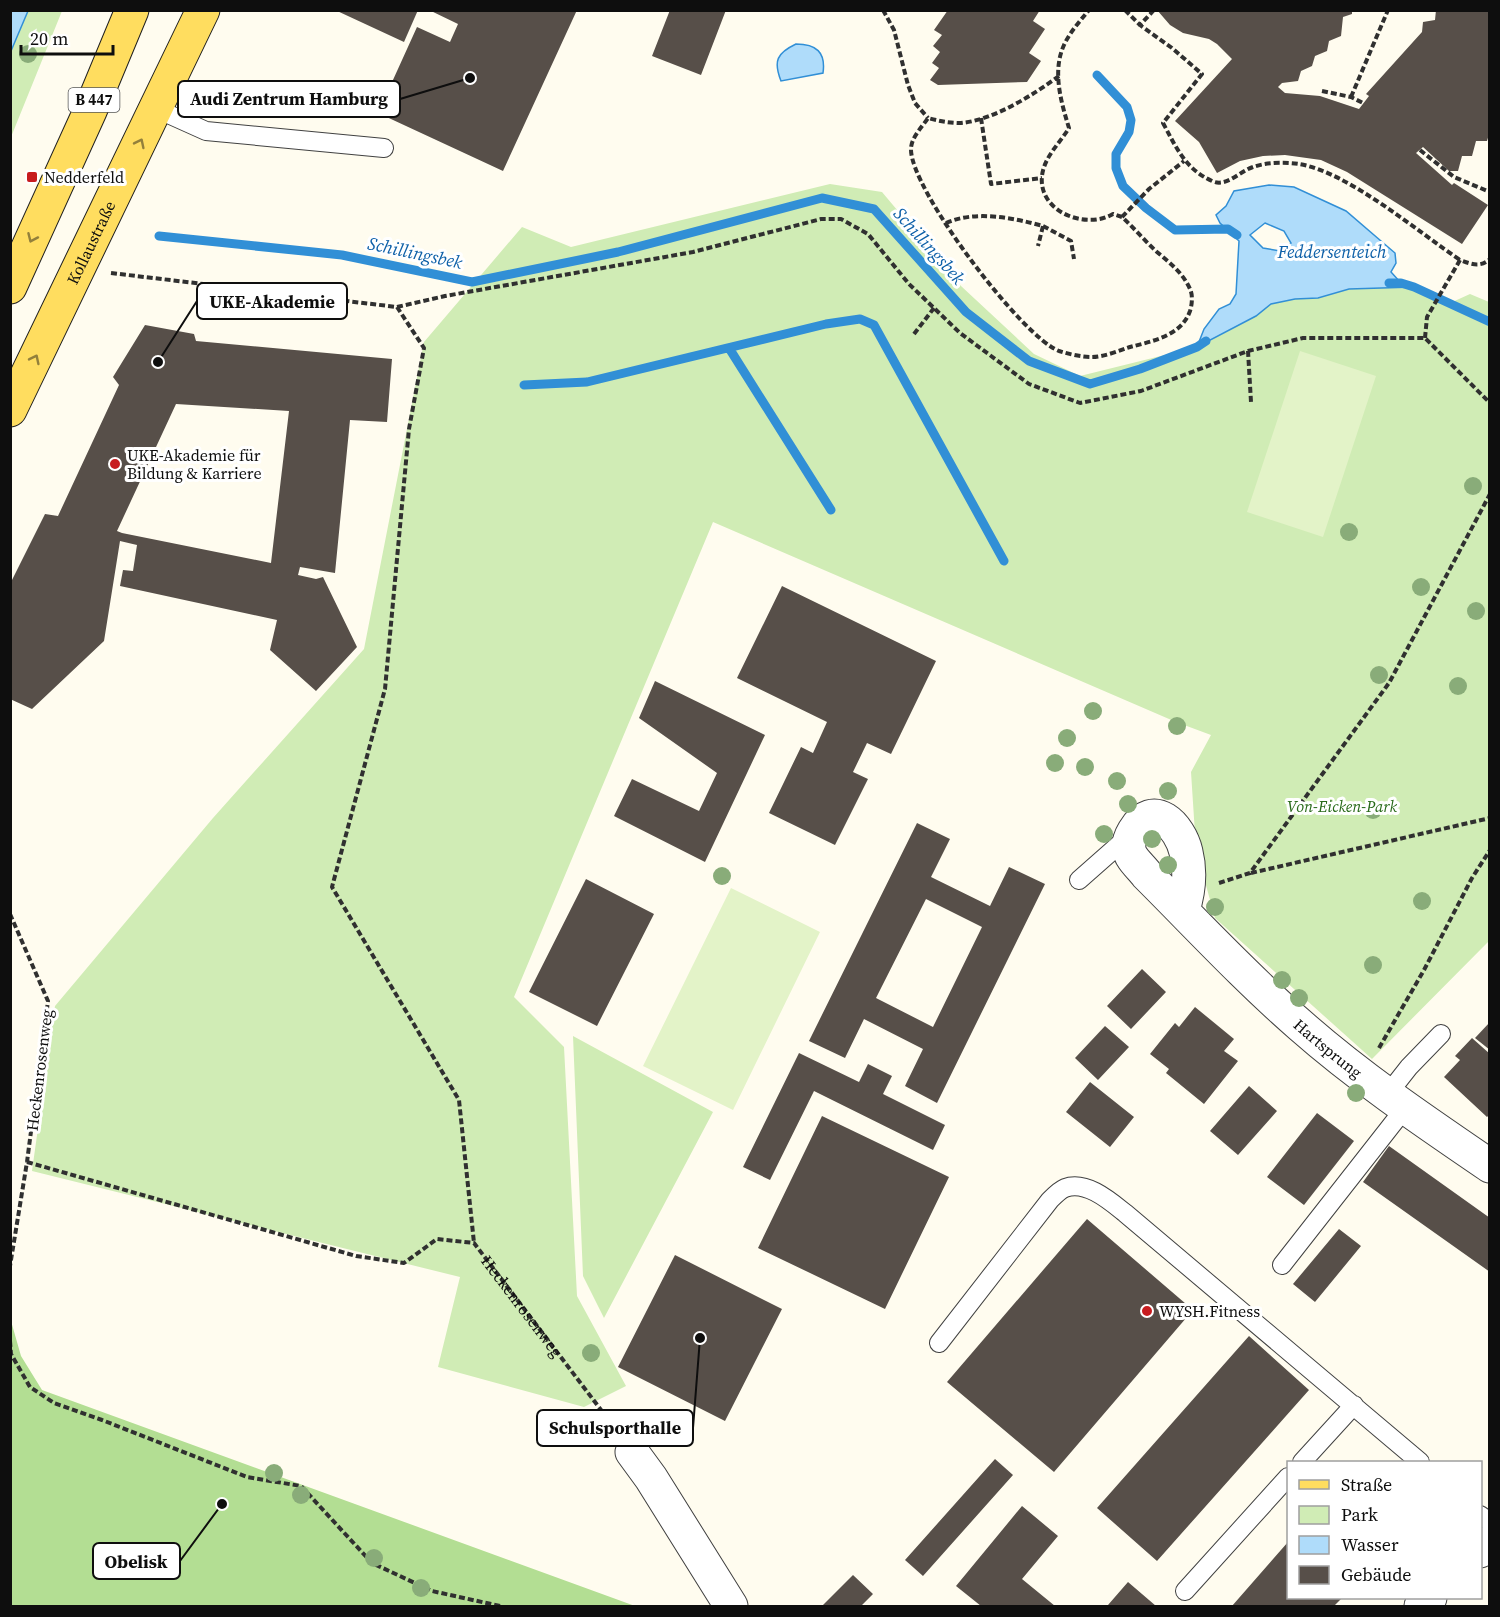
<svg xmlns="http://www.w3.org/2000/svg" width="1500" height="1617" font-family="'Source Serif 4',serif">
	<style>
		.green { fill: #d0ecb5 }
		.forest { fill: #b3de93 }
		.pitch { fill: #e3f3c8 }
		.water { fill: #afdcfa; stroke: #318fd6; stroke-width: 1.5; fill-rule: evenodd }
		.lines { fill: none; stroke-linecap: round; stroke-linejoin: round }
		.stream { stroke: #318fd6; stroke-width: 9 }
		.building { fill: #574f49; fill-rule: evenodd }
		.lane-casing { stroke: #414141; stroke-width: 20 }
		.street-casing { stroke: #414141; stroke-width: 35 }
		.primary-casing { stroke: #1f1f1f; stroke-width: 35 }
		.path { stroke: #303030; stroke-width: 4; stroke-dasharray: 6 3; stroke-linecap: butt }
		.lane { stroke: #fff; stroke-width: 18 }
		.street { stroke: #fff; stroke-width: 33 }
		.primary { stroke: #ffdd5f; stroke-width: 33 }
		.tree { fill: #89ac79 }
		.oneway { stroke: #93803b }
		.poi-dot { fill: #c71c1f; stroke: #fff; stroke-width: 2 }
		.labels { text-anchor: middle; stroke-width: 6; stroke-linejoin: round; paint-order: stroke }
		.shield { fill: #fff; stroke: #565656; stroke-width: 1.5 }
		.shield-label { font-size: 15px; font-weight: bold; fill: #0e0e0e }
		.poi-label { font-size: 16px; fill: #0e0e0e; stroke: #fff; text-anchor: start }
		.street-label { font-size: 16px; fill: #0e0e0e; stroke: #fff }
		.park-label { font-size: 16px; font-style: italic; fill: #286a19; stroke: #fff }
		.water-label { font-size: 18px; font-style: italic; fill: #0e60a8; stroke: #fff }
		.leader { fill: none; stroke: #0e0e0e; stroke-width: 2 }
		.callout-dot { fill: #0e0e0e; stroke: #fff; stroke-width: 2 }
		.callout { fill: #fff; stroke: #0e0e0e; stroke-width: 2 }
		.callout-label { font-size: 18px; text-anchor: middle; font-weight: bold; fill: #0e0e0e }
	</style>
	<rect width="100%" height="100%" fill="#fffcef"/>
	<path class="green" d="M11 11H62L11 137Z
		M830 184 882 192 961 286 1034 354 1080 376 1197 347 1256 316 1271 304 1295 299 1318 298 1349 289 1414 287 1448 304 1470 294 1489 302V941L1372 1059 1215 918 1196 849 1191 772 1211 735 1176 722 713 522 514 997 564 1047 577 1296 626 1386 584 1407 438 1367 460 1277 32 1171 55 1006 213 818 364 649 424 342 522 227 571 247Z
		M573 1036 713 1112 604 1318 583 1276Z"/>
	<path class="forest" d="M11 1321 21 1356 42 1390 635 1606H11Z"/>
	<path class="pitch" d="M1300 351 1376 376 1323 537 1247 512Z
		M731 888 820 932 733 1110 643 1066Z"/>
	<path class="water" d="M11 10 28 11 11 51 10 11Z
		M796 44C816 44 826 52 823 73L781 81C773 61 777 53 796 44Z
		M1269 185 1294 187 1346 211 1395 253 1396 263 1391 272 1401 283 1414 287 1349 289 1318 298 1295 299 1271 304 1256 316 1197 347 1204 329 1219 309 1230 304 1236 294 1239 241 1220 223 1216 215 1226 206 1234 191ZM1265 223 1284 231 1291 243 1280 251 1263 248 1250 235Z"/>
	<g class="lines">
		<path class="stream" d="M1097 75 1127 107 1131 120 1129 132 1116 154V168L1123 186 1146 208 1175 230 1228 229 1237 235
			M159 236 342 255 472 282 618 252 822 198 874 209 966 312 1029 361 1090 384 1140 369 1197 347 1206 341
			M1389 283H1401L1414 287 1490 322
			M729 348 831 510
			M524 385 587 382 826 324 860 319 874 325 1004 561"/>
	</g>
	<path class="building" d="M335 10H418L404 42Z
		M429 10H577L503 171 378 113 417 27 450 42 458 24Z
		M670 10H726L701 75 652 56Z
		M948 10H1040L1033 21 1045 29 1029 53 1041 61 1027 82 938 85 930 80 939 68 932 63 940 52 933 46 942 35 934 30Z
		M1157 10H1352V14L1343 17 1341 36 1329 41 1327 51 1315 56 1312 66 1301 71 1298 81 1282 83 1278 87 1285 93 1320 96 1359 109 1369 96 1366 94 1422 32 1423 22 1435 20 1436 10H1490V131L1487 141H1476L1472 156H1462L1458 171H1449L1423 147 1416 153 1452 185 1454 183 1488 205 1462 244 1347 172 1321 160 1285 155 1263 156 1240 161 1217 173 1199 142 1175 121 1232 59 1217 44 1209 39 1183 33 1170 25Z
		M145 325 194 334 196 341 392 359 387 422 350 420 335 573 300 567 298 575 316 579 323 577 357 647 316 691 270 650 277 620 120 586 123 570 133 571 137 545 120 541 104 641 32 709 10 699V584L45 514 58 516 119 385 113 377ZM176 404 289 411 271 563 122 533 117 531Z
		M782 586 936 661 891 754 867 743 853 772 868 779 835 845 769 813 801 747 813 753 827 722 737 678Z
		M655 681 765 735 705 862 614 816 632 779 699 811 717 773 639 718Z
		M917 823 950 839 931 877 990 906 1009 867 1045 884 937 1103 905 1086 923 1049 864 1019 845 1058 809 1041ZM926 899 982 927 933 1027 876 998Z
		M586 879 654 914 597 1026 529 992Z
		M1142 969 1166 992 1131 1029 1107 1006Z
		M1195 1007 1234 1039 1224 1051 1238 1061 1204 1104 1166 1073 1169 1069 1150 1054 1175 1023 1179 1027Z
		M1490 1022V1050L1475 1038Z
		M1105 1026 1129 1047 1098 1080 1075 1058Z
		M1472 1038 1490 1054V1114L1487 1117 1444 1077 1460 1060 1455 1056Z
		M799 1053 859 1082 868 1064 892 1076 883 1094 945 1125 933 1150 814 1091 770 1180 743 1167Z
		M1090 1082 1134 1117 1110 1147 1066 1112Z
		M1249 1086 1277 1111 1238 1155 1210 1131Z
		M1317 1113 1354 1141 1304 1205 1267 1177Z
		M822 1116 949 1177 885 1309 758 1248Z
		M1389 1146 1490 1218V1272L1363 1182Z
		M1087 1219 1193 1310 1054 1472 947 1382Z
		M1339 1229 1361 1246 1315 1302 1293 1284Z
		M675 1255 782 1309 725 1421 618 1367Z
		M1249 1336 1309 1390 1157 1561 1097 1508Z
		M995 1459 1013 1475 923 1576 905 1560Z
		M1022 1506 1058 1536 1022 1579 1055 1606H981L956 1586Z
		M1288 1542V1598H1342L1334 1606H1232Z
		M853 1575 873 1594 861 1606H822Z
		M1128 1582 1156 1606 1108 1605Z"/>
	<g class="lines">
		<defs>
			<path id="lane" d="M157 109 206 131 384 148
				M1079 880 1130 835
				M1387 1095 1409 1067 1441 1034
				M1282 1265 1405 1108
				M939 1343 1050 1200C1054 1196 1060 1190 1065 1188 1086 1180 1110 1201 1125 1213L1420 1462
				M1302 1462 1354 1405
				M1480 1515 1490 1522
				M1185 1591 1288 1477"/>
			<g id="street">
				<path id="s2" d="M1183 910C1189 891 1191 872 1186 852 1180 826 1153 798 1134 831 1131 836 1128 843 1129 849 1130 858 1141 867 1147 875 1197 925 1246 978 1300 1025 1359 1077 1424 1121 1490 1166"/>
				<path d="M632 1452 651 1478 731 1606"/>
				<path d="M1480 1551 1490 1542"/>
				<path d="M1421 1606 1430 1598"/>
			</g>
			<g id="primary">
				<path d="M10 287 90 111 132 10"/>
				<path id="s3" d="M10 410 203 10"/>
			</g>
		</defs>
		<use href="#lane" class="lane-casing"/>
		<use href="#street" class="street-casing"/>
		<use href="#primary" class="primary-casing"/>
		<g class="path">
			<path d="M883 10 894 30 908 85 915 103 928 118"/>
			<path d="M1125 10 1140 25"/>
			<path d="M1154 10 1140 25 1172 48 1202 74 1163 123C1176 147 1185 169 1212 181 1226 188 1240 171 1253 167 1267 162 1285 162 1299 164 1348 172 1417 231 1460 260"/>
			<path d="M1059 76C1033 95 994 120 961 123 949 123 939 121 928 118 922 127 911 138 911 149 910 189 1022 337 1059 351 1069 354 1081 357 1091 357 1104 357 1118 351 1130 347 1153 341 1181 336 1190 311 1192 305 1193 295 1190 289 1183 273 1170 263 1157 252 1145 241 1134 228 1122 217L1113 214C1086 230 1038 212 1042 176 1044 157 1060 143 1069 128 1061 102 1052 71 1064 45 1070 32 1080 21 1089 10"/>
			<path d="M1322 91 1351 97 1363 103"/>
			<path d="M1351 97 1388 10"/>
			<path d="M981 118 991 184 1042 178"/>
			<path d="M1420 150 1454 177 1490 192"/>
			<path d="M1122 217 1149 189 1184 161"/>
			<path d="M946 223C975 210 1014 218 1043 226L1038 246"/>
			<path d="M1043 226 1071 241 1074 259"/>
			<path d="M111 273 397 307 445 296 693 252 821 219H841L868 234 909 284 960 333 1029 384 1080 403 1141 391 1248 351 1303 338H1425L1490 403"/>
			<path d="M397 307 424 348 409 429 385 689 332 887 459 1100 474 1243"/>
			<path d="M914 334 934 308"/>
			<path d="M1425 338 1427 317 1460 260C1471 264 1480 268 1490 259"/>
			<path d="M1248 351 1251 402"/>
			<path d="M1251 873 1490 818"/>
			<path d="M1219 883 1250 873 1389 683 1490 494"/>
			<path d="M10 914 48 1001 27 1162 10 1266"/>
			<path d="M1379 1048 1424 970 1472 878 1490 850"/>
			<path id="s1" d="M27 1162 356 1256 404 1263 437 1239 474 1243 614 1427"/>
			<path d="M10 1341 11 1354 30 1387 54 1403 102 1420 247 1477 301 1486 372 1563 432 1591 500 1606"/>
		</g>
		<use href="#lane" class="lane"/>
		<use href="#street" class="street"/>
		<use href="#primary" class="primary"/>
	</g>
	<g class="tree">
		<circle cx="28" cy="54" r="9"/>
		<circle cx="1473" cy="486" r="9"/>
		<circle cx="1349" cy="532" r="9"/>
		<circle cx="1421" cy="587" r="9"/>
		<circle cx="1476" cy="611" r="9"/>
		<circle cx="1379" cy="675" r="9"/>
		<circle cx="1458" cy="686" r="9"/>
		<circle cx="1093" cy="711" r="9"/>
		<circle cx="1177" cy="726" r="9"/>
		<circle cx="1067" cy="738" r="9"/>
		<circle cx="1055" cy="763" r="9"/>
		<circle cx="1085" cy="767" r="9"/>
		<circle cx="1117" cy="781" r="9"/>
		<circle cx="1168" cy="791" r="9"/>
		<circle cx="1128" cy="804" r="9"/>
		<circle cx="1373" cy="810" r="9"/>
		<circle cx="1104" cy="834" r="9"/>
		<circle cx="1152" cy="839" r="9"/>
		<circle cx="1168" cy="865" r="9"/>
		<circle cx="722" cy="876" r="9"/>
		<circle cx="1422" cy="901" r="9"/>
		<circle cx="1215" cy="907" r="9"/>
		<circle cx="1373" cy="965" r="9"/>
		<circle cx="1282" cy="980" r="9"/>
		<circle cx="1299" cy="998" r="9"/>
		<circle cx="1356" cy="1093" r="9"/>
		<circle cx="591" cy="1353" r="9"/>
		<circle cx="274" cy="1473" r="9"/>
		<circle cx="301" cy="1495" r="9"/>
		<circle cx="374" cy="1558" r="9"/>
		<circle cx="421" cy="1588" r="9"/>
	</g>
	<defs><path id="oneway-chevron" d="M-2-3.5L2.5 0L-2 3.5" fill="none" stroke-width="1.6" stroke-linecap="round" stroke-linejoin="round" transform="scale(1.5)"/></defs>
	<g class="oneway">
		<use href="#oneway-chevron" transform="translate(140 143) rotate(-64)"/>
		<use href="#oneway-chevron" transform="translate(32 238) rotate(114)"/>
		<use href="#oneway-chevron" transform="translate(35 359) rotate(-64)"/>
	</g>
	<g class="poi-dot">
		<rect x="26" y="171" width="12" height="12" rx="3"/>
		<circle cx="115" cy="464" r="6"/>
		<circle cx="1147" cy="1311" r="6"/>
	</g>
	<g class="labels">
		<rect class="shield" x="68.5" y="88" width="51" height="24" rx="4.5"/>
		<g class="shield-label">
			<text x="94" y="105">B 447</text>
		</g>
		<g class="poi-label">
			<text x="44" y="183">Nedderfeld</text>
			<text x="127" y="461">UKE-Akademie für<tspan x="127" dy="18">Bildung &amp; Karriere</tspan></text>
			<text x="1159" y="1317">WYSH.Fitness</text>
		</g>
		<g class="street-label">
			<text dy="6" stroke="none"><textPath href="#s3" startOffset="186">Kollaustraße</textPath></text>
			<text dy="6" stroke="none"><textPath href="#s2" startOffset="438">Hartsprung</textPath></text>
			<text transform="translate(39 1070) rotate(-83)" y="6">Heckenrosenweg</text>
			<text dy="6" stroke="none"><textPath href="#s1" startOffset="548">Heckenrosenweg</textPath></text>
		</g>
		<g class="park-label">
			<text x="1342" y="812">Von-Eicken-Park</text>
		</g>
		<g class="water-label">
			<text transform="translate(929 246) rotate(48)" y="6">Schillingsbek</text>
			<text x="1332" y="258">Feddersenteich</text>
			<text transform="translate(415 253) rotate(12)" y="6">Schillingsbek</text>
		</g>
	</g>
	<path class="leader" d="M470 78L400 99M158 362L197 301M700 1338L693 1428M222 1504L180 1561"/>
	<g class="callout-dot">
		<circle cx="470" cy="78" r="6"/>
		<circle cx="158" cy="362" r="6"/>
		<circle cx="700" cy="1338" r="6"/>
		<circle cx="222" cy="1504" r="6"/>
	</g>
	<g class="callout">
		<rect x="178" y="81" width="222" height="36" rx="6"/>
		<rect x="197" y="283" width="150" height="36" rx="6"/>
		<rect x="537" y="1410" width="156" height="36" rx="6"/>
		<rect x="93" y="1543" width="87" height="36" rx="6"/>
	</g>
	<g class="callout-label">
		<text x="289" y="105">Audi Zentrum Hamburg</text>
		<text x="272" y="308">UKE-Akademie</text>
		<text x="615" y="1434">Schulsporthalle</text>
		<text x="136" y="1568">Obelisk</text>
	</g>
	<rect width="1500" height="1617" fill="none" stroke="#0e0e0e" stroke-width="24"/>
	<rect x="1287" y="1461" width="195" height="138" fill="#ffffff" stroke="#9f9f9f" stroke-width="1.5"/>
	<rect x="1299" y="1480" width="30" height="9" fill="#ffdd5f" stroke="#9f9f9f" stroke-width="1.5"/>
	<text x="1341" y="1491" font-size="18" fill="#0e0e0e">Straße</text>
	<rect x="1299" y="1506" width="30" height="18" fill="#d0ecb5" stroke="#9f9f9f" stroke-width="1.5"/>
	<text x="1341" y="1521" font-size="18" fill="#0e0e0e">Park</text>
	<rect x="1299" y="1536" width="30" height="18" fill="#afdcfa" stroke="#9f9f9f" stroke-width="1.5"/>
	<text x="1341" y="1551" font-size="18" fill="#0e0e0e">Wasser</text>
	<rect x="1299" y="1566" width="30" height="18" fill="#574f49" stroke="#9f9f9f" stroke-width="1.5"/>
	<text x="1341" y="1581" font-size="18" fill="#0e0e0e">Gebäude</text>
	<path d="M21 45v9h92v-9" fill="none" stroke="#0e0e0e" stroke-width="3"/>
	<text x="30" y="45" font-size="18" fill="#0e0e0e" stroke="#ffffff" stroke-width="4.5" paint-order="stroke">20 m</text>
</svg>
